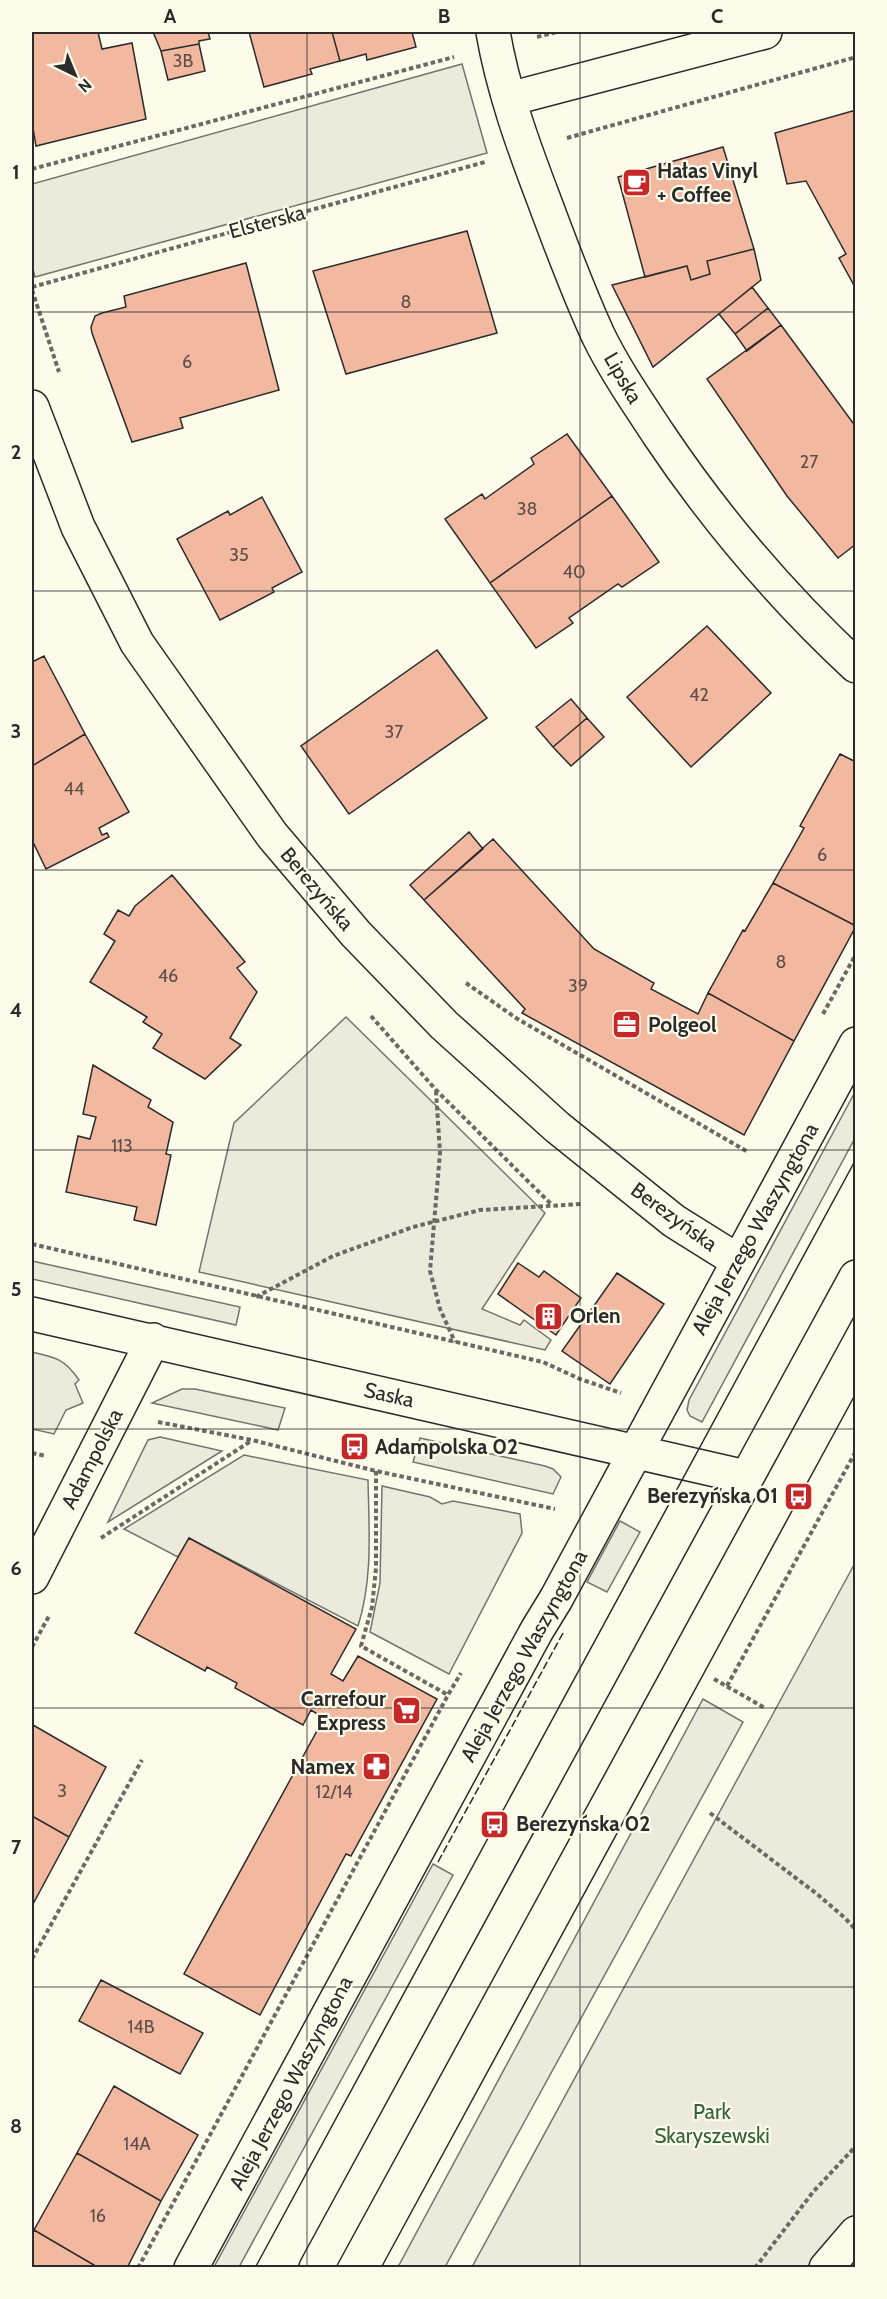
<svg xmlns="http://www.w3.org/2000/svg" width="887" height="2299" font-family="Cabin,sans-serif">
	<style>
		.green { fill: #ecebdb; stroke: #74746e; stroke-width: 1.5 }
		.building { fill: #f2b8a0; stroke: #2b2b2b; stroke-width: 1.5 }
		.lines { fill: none; stroke-linecap: round; stroke-linejoin: round }
		.minor-casing { stroke: #2b2b2b; stroke-width: 36 }
		.major-casing { stroke: #2b2b2b; stroke-width: 36 }
		.path { stroke: #6a6964; stroke-width: 4; stroke-dasharray: 4.5 3; stroke-linecap: butt }
		.minor { stroke: #fdfbea; stroke-width: 33 }
		.major { stroke: #fdfbea; stroke-width: 33 }
		.tram { stroke: #2b2b2b; stroke-width: 1.5 }
		.fence { stroke: #2b2b2b; stroke-width: 1.5; stroke-dasharray: 8 3; stroke-linecap: butt }
		.grid { fill: none; stroke: #2b2b2b; stroke-width: 1.5; stroke-opacity: 0.55 }
		.labels { text-anchor: middle; stroke-width: 4.5; stroke-linejoin: round; paint-order: stroke }
		.number-label { font-size: 18px; fill: #5d4e48 }
		.poi-label { font-size: 21px; font-weight: bold; fill: #2b2b2b; stroke: #fdfbea; text-anchor: start }
		.street-label { font-size: 21px; fill: #2b2b2b; stroke: #fdfbea }
		.park-label { font-size: 21px; fill: #34623c; stroke: #fdfbea }
		.neatline { fill: none; stroke: #2b2b2b; stroke-width: 2 }
		.grid-label { font-size: 20px; text-anchor: middle; font-weight: bold; fill: #2b2b2b }
	</style>
	<rect width="100%" height="100%" fill="#fdfbea"/>
	<path class="green" d="M462 64 487 153 35 277 32 265V184Z
		M346 1017 545 1213 482 1309 520 1325 524 1320 551 1340 545 1350 199 1272 234 1123Z
		M855 1092V1138L702 1422 690 1416 687 1410 689 1400Z
		M32 1261 240 1307 236 1325 32 1279Z
		M32 1352C55 1357 65 1359 79 1380L75 1384 83 1403 66 1410 54 1434 32 1429Z
		M182 1389H195L285 1408 278 1430 152 1403Z
		M160 1437 222 1451 108 1522 148 1440Z
		M420 1438 545 1466 553 1469 561 1477 553 1494 413 1462Z
		M244 1455 368 1480C369 1529 373 1579 358 1626L189 1538 178 1557 124 1529Z
		M382 1486 430 1497 442 1504 453 1501 520 1514 522 1533 449 1674 370 1632 380 1583Z
		M620 1521 640 1532 607 1592 587 1582Z
		M855 1563V2267H472Z
		M703 1699 743 1722 445 2267H398Z
		M433 1864 453 1875 239 2267H214Z"/>
	<path class="building" d="M32 32H98L102 49 132 43 146 119 36 146 32 122Z
		M153 32H208L210 39 199 41V44L161 51Z
		M249 32H332L340 61 310 69 312 74 264 87Z
		M332 32H412L416 47 367 60 366 54 340 61Z
		M199 44 205 71 168 80 161 51Z
		M856 110V289L839 258 846 254 806 181 787 184 775 133Z
		M723 147 754 249 707 261 710 274 691 280 687 266 645 277 618 177Z
		M467 231 497 333 346 374 313 271Z
		M754 249 761 280 653 367 612 285 687 266 691 280 710 274 707 261Z
		M246 263 279 390 180 418 183 428 132 442 92 333 91 327 95 316 102 313 126 307 124 296Z
		M752 287 768 308 735 334 719 314Z
		M768 308 781 325 747 351 735 334Z
		M781 325 856 427V544L838 558 787 496 707 379Z
		M567 434 612 496 490 583 445 519 482 494 485 499 534 464 531 458Z
		M612 496 659 562 622 587 618 584 569 618 573 623 536 648 490 583Z
		M262 497 302 572 272 588 274 592 220 620 177 539 228 511 230 515Z
		M707 626 771 693 691 767 627 697Z
		M437 650 487 718 349 814 301 746Z
		M44 656 85 734 32 766V662Z
		M571 699 587 718 553 747 536 727Z
		M587 718 604 737 571 766 553 747Z
		M85 734 129 812 99 828 102 835 107 833 109 837 46 869 32 840V766Z
		M840 754 856 762V926L773 883 804 828 800 826Z
		M469 832 483 849 424 900 410 885Z
		M493 839 594 949 654 983 651 989 698 1014 708 993 794 1041 744 1135 522 1013 525 1009 424 900Z
		M172 875 245 962 237 968 257 992 230 1038 241 1045 205 1079 153 1048 162 1034 143 1022 147 1017 90 982 115 941 104 934 118 910 129 916 135 906Z
		M773 883 856 926 794 1041 708 993 743 930 745 931Z
		M93 1065 151 1100 148 1107 173 1122 166 1154 171 1155 156 1225 134 1220 137 1207 66 1192 78 1136 90 1139 96 1117 83 1114Z
		M518 1263 539 1277 544 1271 581 1298 556 1335 498 1294Z
		M617 1273 664 1304 610 1384 562 1351Z
		M189 1538 356 1629 331 1674 343 1681 358 1656 437 1699 351 1856 346 1854 260 2015 184 1974 324 1718 311 1710 303 1725 235 1688 237 1683 207 1667 205 1671 135 1633Z
		M33 1725 106 1767 69 1837 32 1816Z
		M32 1816 69 1837 32 1906Z
		M101 1980 203 2033 180 2074 79 2021Z
		M114 2086 198 2135 161 2201 77 2153Z
		M77 2153 161 2201 127 2268H99L34 2230Z
		M34 2230 99 2268H32V2235Z"/>
	<g class="lines">
		<defs>
			<path id="minor" d="M493 32C503 90 523 145 544 200 561 246 578 291 598 335 615 370 638 403 659 435 716 520 781 596 856 666
				M509 99 765 32
				M32 407 78 527 137 643 272 835 356 934 444 1025 557 1127 674 1221 738 1261
				M32 1314 746 1477
				M32 1577 153 1340
				M191 2268 537 1630 556 1599 856 1044
				M826 2268 856 2233"/>
			<path id="major" d="M316 2268 856 1277"/>
		</defs>
		<use href="#minor" class="minor-casing"/>
		<use href="#major" class="major-casing"/>
		<path class="path" d="M537 37 557 32
			M567 138 856 57
			M32 169 454 57
			M32 287 485 162
			M32 290 59 372
			M466 983 516 1018 748 1152
			M823 1014 856 954
			M371 1016 436 1090 552 1205
			M436 1091 440 1153 430 1271 440 1309 455 1342
			M32 1244 543 1362 580 1379 621 1393
			M256 1297 333 1256 413 1227 480 1210 582 1204
			M158 1422 252 1440 376 1471 555 1509
			M32 1453 46 1456
			M376 1471V1568L372 1607 361 1646 448 1695 461 1673
			M101 1538 251 1441
			M32 1647 49 1616
			M714 1679 765 1708
			M727 1686 856 1451
			M710 1813 817 1894 845 1918 856 1930
			M32 1959 142 1760
			M138 2268 448 1695
			M755 2268 813 2192 856 2146"/>
		<use href="#minor" class="minor"/>
		<use href="#major" class="major"/>
		<path class="tram" d="M255 2268 856 1159
			M381 2268 856 1393"/>
		<path class="fence" d="M438 1862 563 1633"/>
	</g>
	<path class="grid" d="M307 32V2268M580 32V2268M32 312H856M32 591H856M32 870H856M32 1150H856M32 1429H856M32 1708H856M32 1987H856"/>
	<defs>
		<symbol id="cafe-square" viewBox="-11 -11 22 22"><rect x="-9" y="-9" width="18" height="18" rx="4" fill="#c62828" stroke="#fdfbea"/><path d="M-5.5-4.5H6V0H3Q3 3.5 0 3.5H-2.5Q-5.5 3.5-5.5 0ZM3-3.2v2h1.7v-2ZM-6 4.5H4V6H-6Z" fill="#fff"/></symbol>
		<symbol id="office-square" viewBox="-11 -11 22 22"><rect x="-9" y="-9" width="18" height="18" rx="4" fill="#c62828" stroke="#fdfbea"/><path d="M-6-3h4V-5.5h4V-3h4V5H-6ZM-1-4.5V-3h2v-1.5ZM-6 0V1H6V0Z" fill="#fff"/></symbol>
		<symbol id="building-square" viewBox="-11 -11 22 22"><rect x="-9" y="-9" width="18" height="18" rx="4" fill="#c62828" stroke="#fdfbea"/><path d="M-4-6H4V6H1V3H-1V6H-4ZM-2.5-4.3h1.7v1.8h-1.7ZM.8-4.3h1.7v1.8H.8ZM-2.5-1h1.7V.8h-1.7ZM.8-1h1.7V.8H.8Z" fill="#fff"/></symbol>
		<symbol id="bus-square" viewBox="-11 -11 22 22"><rect x="-9" y="-9" width="18" height="18" rx="4" fill="#c62828" stroke="#fdfbea"/><path d="M-5-6H5V4H4V6H2V4H-2V6H-4V4H-5ZM-3.5-4V0h7V-4ZM-3.5 1.2v1.5H-2V1.2ZM2 1.2v1.5H3.5V1.2Z" fill="#fff"/></symbol>
		<symbol id="supermarket-square" viewBox="-11 -11 22 22"><rect x="-9" y="-9" width="18" height="18" rx="4" fill="#c62828" stroke="#fdfbea"/><path d="M-6-5.5h2.5l.6 2H6L4.5 2H-2.5L-4.4-4H-6ZM-1.5 3.2a1.3 1.3 0 1 0 .1 0ZM3 3.2a1.3 1.3 0 1 0 .1 0Z" fill="#fff"/></symbol>
		<symbol id="pharmacy-square" viewBox="-11 -11 22 22"><rect x="-9" y="-9" width="18" height="18" rx="4" fill="#c62828" stroke="#fdfbea"/><path d="M-2-6h4v4h4v4h-4v4h-4v-4h-4v-4h4Z" fill="#fff"/></symbol>
	</defs>
	<g fill-rule="evenodd">
		<use href="#cafe-square" x="620" y="166" width="33" height="33"/>
		<use href="#office-square" x="610" y="1008" width="33" height="33"/>
		<use href="#building-square" x="532" y="1300" width="33" height="33"/>
		<use href="#bus-square" x="338" y="1430" width="33" height="33"/>
		<use href="#bus-square" x="782" y="1480" width="33" height="33"/>
		<use href="#supermarket-square" x="390" y="1694" width="33" height="33"/>
		<use href="#pharmacy-square" x="360" y="1750" width="33" height="33"/>
		<use href="#bus-square" x="478" y="1808" width="33" height="33"/>
	</g>
	<g class="labels">
		<g class="number-label">
			<text x="183" y="67">3B</text>
			<text x="406" y="308">8</text>
			<text x="187" y="368">6</text>
			<text x="809" y="468">27</text>
			<text x="527" y="515">38</text>
			<text x="239" y="561">35</text>
			<text x="574" y="578">40</text>
			<text x="699" y="701">42</text>
			<text x="394" y="738">37</text>
			<text x="74" y="795">44</text>
			<text x="822" y="861">6</text>
			<text x="781" y="968">8</text>
			<text x="168" y="982">46</text>
			<text x="578" y="992">39</text>
			<text x="122" y="1152">113</text>
			<text x="62" y="1797">3</text>
			<text x="334" y="1798">12/14</text>
			<text x="141" y="2033">14B</text>
			<text x="137" y="2150">14A</text>
			<text x="98" y="2222">16</text>
		</g>
		<g class="poi-label">
			<text x="657" y="178">Hałas Vinyl<tspan x="657" dy="24">+ Coffee</tspan></text>
			<text x="648" y="1032">Polgeol</text>
			<text x="570" y="1323">Orlen</text>
			<text x="375" y="1454">Adampolska 02</text>
			<text x="778" y="1503" text-anchor="end">Berezyńska 01</text>
			<text x="386" y="1706" text-anchor="end">Carrefour<tspan x="386" dy="24">Express</tspan></text>
			<text x="355" y="1774" text-anchor="end">Namex</text>
			<text x="516" y="1831">Berezyńska 02</text>
		</g>
		<g class="street-label">
			<text transform="translate(267 222) rotate(-15)" y="7">Elsterska</text>
			<text transform="translate(623 378) rotate(60)" y="7">Lipska</text>
			<text transform="translate(317 889) rotate(50)" y="7">Berezyńska</text>
			<text transform="translate(674 1217) rotate(36)" y="7">Berezyńska</text>
			<text transform="translate(755 1229) rotate(-61)" y="7">Aleja Jerzego Waszyngtona</text>
			<text transform="translate(389 1395) rotate(13)" y="7">Saska</text>
			<text transform="translate(92 1459) rotate(-63)" y="7">Adampolska</text>
			<text transform="translate(524 1656) rotate(-61)" y="7">Aleja Jerzego Waszyngtona</text>
			<text transform="translate(291 2083) rotate(-62)" y="7">Aleja Jerzego Waszyngtona</text>
		</g>
		<g class="park-label">
			<text x="712" y="2119">Park<tspan x="712" dy="24">Skaryszewski</tspan></text>
		</g>
	</g>
	<rect width="887" height="2299" fill="none" stroke="#fdfbea" stroke-width="66"/>
	<g transform="translate(75 75) rotate(137)" stroke="#fdfbea" stroke-width="4.5" paint-order="stroke">
	<path d="M0-4.5L10 22L0 15L-10 22Z" fill="#2b2b2b"/>
	<text y="-9" font-size="16" font-weight="bold" text-anchor="middle" fill="#2b2b2b">N</text>
	</g>
	<rect x="33" y="33" width="821" height="2233" class="neatline"/>
	<g class="grid-label">
		<text x="170" y="23">A</text>
		<text x="444" y="23">B</text>
		<text x="717" y="23">C</text>
		<text x="16" y="179">1</text>
		<text x="16" y="459">2</text>
		<text x="16" y="738">3</text>
		<text x="16" y="1017">4</text>
		<text x="16" y="1296">5</text>
		<text x="16" y="1575">6</text>
		<text x="16" y="1854">7</text>
		<text x="16" y="2133">8</text>
	</g>
</svg>
